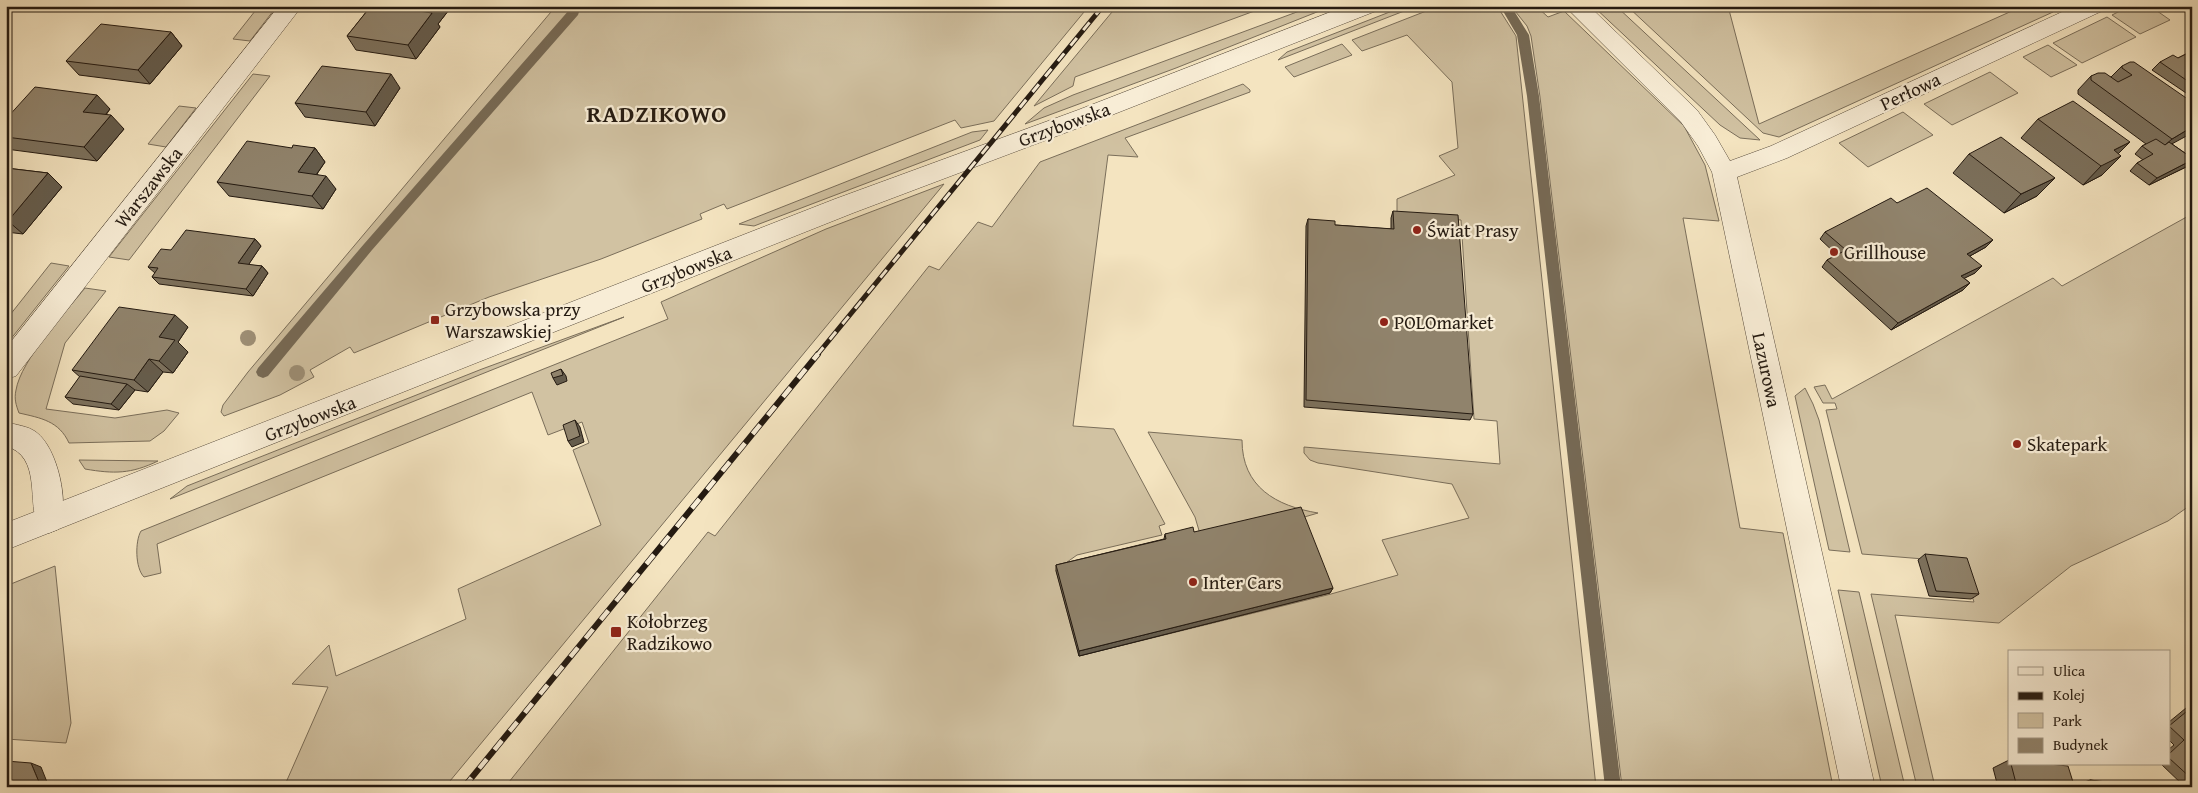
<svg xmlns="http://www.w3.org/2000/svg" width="2198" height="793" font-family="'Gentium Book Plus',serif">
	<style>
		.green { fill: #d1c2a2; stroke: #7a6e5a }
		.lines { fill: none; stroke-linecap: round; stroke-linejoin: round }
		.stream { fill: #766a56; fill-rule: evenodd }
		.minor-casing { stroke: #584c3d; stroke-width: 1 }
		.tertiary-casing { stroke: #584c3d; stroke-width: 1 }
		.minor { fill: #f8edd6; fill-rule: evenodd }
		.tertiary { fill: #f8edd6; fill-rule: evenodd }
		.rail-far1-casing { stroke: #241a11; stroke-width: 5 }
		.rail-casing { stroke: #241a11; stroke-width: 6 }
		.rail-far1 { stroke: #f8edd6; stroke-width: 3; stroke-dasharray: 10; stroke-linecap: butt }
		.rail { stroke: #f8edd6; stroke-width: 4.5; stroke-dasharray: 12; stroke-linecap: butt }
		.tree { fill: #9e9077 }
		.wall { fill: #7c715d; stroke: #241a11 }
		.shaded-wall { fill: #655c4c; stroke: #241a11 }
		.building { fill: #90836c; stroke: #241a11 }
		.poi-dot { fill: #8f2418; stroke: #f8edd6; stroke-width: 2 }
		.labels { text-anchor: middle; stroke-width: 4.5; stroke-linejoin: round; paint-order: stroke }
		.street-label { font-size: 19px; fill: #241a11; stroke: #f8edd6 }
		.poi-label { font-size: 19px; fill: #241a11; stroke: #f8edd6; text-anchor: start }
		.district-label { font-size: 24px; font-weight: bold; letter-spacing: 1px; fill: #241a11; stroke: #f8edd6 }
	</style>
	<rect width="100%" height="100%" fill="#f4e4c0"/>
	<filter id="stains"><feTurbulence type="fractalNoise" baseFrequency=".004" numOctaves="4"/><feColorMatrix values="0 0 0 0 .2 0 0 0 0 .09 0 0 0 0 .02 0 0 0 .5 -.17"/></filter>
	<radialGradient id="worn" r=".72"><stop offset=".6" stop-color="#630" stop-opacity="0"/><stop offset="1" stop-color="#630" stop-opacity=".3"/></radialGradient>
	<path class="green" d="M259 6H277L250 41 233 39Z
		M556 6H1089L994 121 961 128 955 120 727 209 724 204 700 214 702 219 601 259 489 297 354 353 350 347 310 370 314 377 280 395 224 416 221 412 223 405 248 372Z
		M1117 6H1268L1075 77 1073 86 1034 106Z
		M1313 6H1332L1176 68 1025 124 1044 108 1073 95Z
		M1405 6H1417L1278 60 1287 52Z
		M1439 6H1497L1516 36 1596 787H505L708 532 715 536 929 266 939 270 978 222 992 227 1040 162 1243 84 1250 90V92L1125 138 1138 157 1108 155 1073 426 1114 429 1165 524 1159 526 1162 535 1077 555 1056 570 1079 656 1331 594 1398 575 1382 540 1469 518 1452 484 1318 463 1310 460 1304 453V447L1500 464 1497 421 1474 419 1461 220 1397 215V199L1455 175 1439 156 1458 148 1452 82 1407 35 1362 51 1352 40Z
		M1511 6H1536L1548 17 1564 11 1684 126 1705 165 1719 221 1683 218 1740 528 1783 533 1833 787H1622L1540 97 1531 36 1527 26Z
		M1593 6H1616L1760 140 1740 138 1720 125Z
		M1627 6H1728L1759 124 2023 6H2045L2053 12 1779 137 1763 133Z
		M2130 6H2150L2170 20 2140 34 2112 15Z
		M2107 17 2136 37 2082 63 2053 43Z
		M1342 44 1352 55 1294 77 1285 67Z
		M2048 45 2077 65 2051 77 2023 57Z
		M1990 72 2018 93 1952 125 1924 104Z
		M253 74 270 76 129 260 109 257Z
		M179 106 196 108 166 147 148 144Z
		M1903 112 1933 135 1868 167 1839 143Z
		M988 130 980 140 754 226 739 224 972 132Z
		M944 184 445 787H284L328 687 292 684 329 645 336 676 466 619 458 589 601 525 573 450 589 443 582 422 548 435 532 392 157 544 161 573 144 577C135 568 135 541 141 531L668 319 661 302 826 229Z
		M2192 214V504L2168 521 2071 566 1999 623 1895 615 1935 787H1917L1871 594 1974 602 1961 562 1862 554 1826 410 1837 409 1835 403H1823L1814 387 1825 385 1832 399 1834 398 2053 278 2062 286Z
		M51 263 69 266 6 345V320Z
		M85 288 106 291 65 343 46 409 115 418 167 410 179 413 164 431 150 441 69 443C59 421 41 418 19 413 16 405 14 399 16 390 21 360 65 313 85 288Z
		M624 317 170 499 187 486 482 369Z
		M1805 388 1813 404 1819 420 1850 552 1829 550 1795 396Z
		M1148 432 1242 440C1242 487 1276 506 1318 513L1301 518 1200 534 1195 517Z
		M79 460 158 461C131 474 114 474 85 469Z
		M55 566 71 723 66 743 6 739V586Z
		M1838 590 1859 592 1905 787H1882Z"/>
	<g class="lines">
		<path class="stream" d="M1500 6H1511L1529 35 1539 96 1621 787H1605L1527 96 1517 35Z
			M574 8 579 12 578 15 372 250 268 376 263 378 258 376 256 372 258 368 364 244 570 9Z"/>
		<defs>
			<path id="minor" d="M279 6H302L16 376 6 379V348Z
				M1565 6H1589L1697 110 1715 135 1730 161 1771 146 2075 6H2105L2102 11 1787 158 1737 177 1875 787H1841L1712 172 1698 146 1681 122Z
				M6 422C16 425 28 426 36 432 58 448 70 505 59 529L49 533 39 529C26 503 43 457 6 446Z"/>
			<path id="tertiary" d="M1346 6H1379L1376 11 1094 122 853 213 6 550V523L835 199 1078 110Z"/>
		</defs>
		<use href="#minor" class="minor-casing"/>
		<use href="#tertiary" class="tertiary-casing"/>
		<use href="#minor" class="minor"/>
		<use href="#tertiary" class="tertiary"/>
		<defs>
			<path id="rail-far1" d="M817 355 1103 6"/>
			<path id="rail" d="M464 787 818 354"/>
		</defs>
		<use href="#rail-far1" class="rail-far1-casing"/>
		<use href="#rail" class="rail-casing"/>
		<use href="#rail-far1" class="rail-far1"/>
		<use href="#rail" class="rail"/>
	</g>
	<g class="tree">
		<circle cx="248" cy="338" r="8"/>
		<circle cx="297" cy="373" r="8"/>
	</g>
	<path class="wall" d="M371 6H452L438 24 440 27 416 59 356 50 347 36Z
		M171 32 182 46 150 84 79 75 66 61Z
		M2192 51V97L2152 70 2160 62 2178 58Z
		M2122 66 2192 102 2172 144 2192 158V161L2186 167 2149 185 2130 171 2137 163 2143 160 2135 154 2142 146 2146 144 2078 94V90L2091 76 2111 77Z
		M400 88 375 126 305 117 295 103Z
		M110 109 106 115 124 129 97 161 6 149V119Z
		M2038 119 2118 154 2102 175 2083 185 2021 138Z
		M292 148H315L325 162 317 174 336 189 323 209 229 196 217 182Z
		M1969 154 2055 178 2037 196 2004 213 1953 173Z
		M6 168 48 173 62 187 23 234 6 232Z
		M1897 203 1993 240 1986 247 1970 256 1975 273 1964 278 1970 283 1963 290 1891 330 1822 267 1827 260 1837 255 1820 239 1825 232Z
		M1393 211 1473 414 1470 420 1304 407 1306 226 1308 219 1335 225 1391 229V218Z
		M255 239 261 246 248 265 262 266 268 273 253 296 159 284 152 277 155 273 148 267 171 250Z
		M188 327 178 342 188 352 173 373 163 372 148 392 135 390 119 410 73 404 65 397 80 377 72 370Z
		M1194 532 1333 588 1330 593 1079 656 1056 571V565L1164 539 1165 534Z
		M1925 554 1979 594 1971 599 1929 596 1918 560Z
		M2192 705V787H2185L2161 764H2169V749L2174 745 2169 740V722L2186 708Z
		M2009 760V764H2049L2073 782 2082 783 2090 780 2133 787H1998L1993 768Z"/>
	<path class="shaded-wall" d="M433 6H452L438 24 440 27 416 59 408 45 432 13 430 10Z
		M171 32 182 46 150 84 138 70Z
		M391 74 400 88 375 126 366 112Z
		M97 95 110 109 96 126 83 112Z
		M111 115 124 129 97 161 84 147Z
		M2192 127V133L2157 152 2172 139Z
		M2130 142 2112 160 2121 156 2102 175 2083 185 2101 166 2114 150Z
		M315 148 325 162 309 185 298 172Z
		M2192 160 2186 167 2149 185 2157 178Z
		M48 173 62 187 23 234 8 221Z
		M326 176 336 189 323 209 312 196Z
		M2055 178 2037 196 2004 213 2021 194Z
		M255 239 261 246 245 270 238 263Z
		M1993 240 1986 247 1961 261 1967 254Z
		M262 266 268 273 253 296 246 289Z
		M1982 266 1975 273 1955 283 1961 276Z
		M1970 283 1963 290 1891 330 1898 323Z
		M175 315 188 327 178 342 188 352 173 373 159 361V337Z
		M149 359 163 372 148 392 134 380Z
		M561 369 566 376 567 381 557 385 553 378Z
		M127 384 135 390 119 410 111 404Z
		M575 420 580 427 584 442 572 447 568 441Z
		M1333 588 1330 593 1079 656V651Z
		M31 763 41 767 49 787H41Z"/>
	<path class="building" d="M371 6H386L432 13 408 45 347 36Z
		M404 6H433L430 10Z
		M101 24 171 32 138 70 66 61Z
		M2192 51V84L2160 62 2173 55 2178 58Z
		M2130 62H2134L2192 102V127L2172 139 2091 80V76L2098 73H2105L2118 82 2132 75 2122 68V66Z
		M322 66 391 74 366 112 295 103Z
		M35 87 97 95 83 112 111 115 84 147 6 137V119Z
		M2073 101 2130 142 2114 150 2121 156 2101 166 2038 119Z
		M2001 137 2055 178 2021 194 1969 154Z
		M2156 139 2165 145 2169 142 2192 158V160L2157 178 2137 163 2153 154 2142 146Z
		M247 141 292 148 293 145 315 148 298 172 326 176 312 196 217 182Z
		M6 168 48 173 8 221H6Z
		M1927 188 1993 240 1967 254 1982 266 1961 276 1970 283 1898 323 1827 260 1846 250 1825 232 1891 198 1897 203Z
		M1393 211 1458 215 1473 414 1306 400 1308 219 1335 221V225L1394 229Z
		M186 230 255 239 238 263 262 266 246 289 152 277 158 268 148 267 161 249 171 250Z
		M119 307 175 315 159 337 175 340 159 361 149 359 134 380 72 370Z
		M561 369 563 375 553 378 551 373Z
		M80 376 127 384 111 404 65 397Z
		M575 420 580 436 568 441 563 425Z
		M1301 507 1333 588 1079 651 1056 565 1166 539 1165 534 1193 527 1194 532Z
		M1925 554 1967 558 1979 594 1936 591Z
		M2192 707V779L2169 758V754L2184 740 2169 726Z
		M6 761 31 763 41 787H6Z
		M2011 764H2049L2068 766 2073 782 2091 784 2090 780 2132 785 2133 787H2017Z"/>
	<g class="poi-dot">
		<circle cx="1417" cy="230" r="5"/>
		<circle cx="1834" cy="252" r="5"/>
		<rect x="430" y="315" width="10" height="10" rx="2.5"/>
		<circle cx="1384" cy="322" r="5"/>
		<circle cx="2017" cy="444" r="5"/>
		<circle cx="1193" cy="582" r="5"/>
		<rect x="610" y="626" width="12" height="12" rx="2.5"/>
	</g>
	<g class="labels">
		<g class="street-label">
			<text transform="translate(1910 91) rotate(-25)" y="7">Perłowa</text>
			<text transform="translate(1064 124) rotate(-20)" y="7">Grzybowska</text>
			<text transform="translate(148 187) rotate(-52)" y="7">Warszawska</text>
			<text transform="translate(686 269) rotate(-22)" y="7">Grzybowska</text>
			<text transform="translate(1767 370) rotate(78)" y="7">Lazurowa</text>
			<text transform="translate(310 418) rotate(-21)" y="7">Grzybowska</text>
		</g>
		<g class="poi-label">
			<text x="1427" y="237">Świat Prasy</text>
			<text x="1844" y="259">Grillhouse</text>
			<text x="445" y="316">Grzybowska przy<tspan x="445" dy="22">Warszawskiej</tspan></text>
			<text x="1394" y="329">POLOmarket</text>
			<text x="2027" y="451">Skatepark</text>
			<text x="1203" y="589">Inter Cars</text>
			<text x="627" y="628">Kołobrzeg<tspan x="627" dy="22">Radzikowo</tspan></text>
		</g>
		<g class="district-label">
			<text x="657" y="122">RADZIKOWO</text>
		</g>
	</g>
	<rect width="2198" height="793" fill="none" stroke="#f4e4c0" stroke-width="25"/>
	<rect x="8" y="8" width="2183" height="778" fill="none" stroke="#241a11" stroke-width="2.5"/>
	<rect x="12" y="12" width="2173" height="768" fill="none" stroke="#241a11"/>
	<rect x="2008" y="650" width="162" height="115" fill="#f8edd6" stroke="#a39987"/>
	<rect x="2018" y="667" width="25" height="8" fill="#f8edd6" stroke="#a39987"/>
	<text x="2053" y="676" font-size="15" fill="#241a11">Ulica</text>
	<rect x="2018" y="692" width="25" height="8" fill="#241a11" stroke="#a39987"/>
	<text x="2053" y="700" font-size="15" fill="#241a11">Kolej</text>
	<rect x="2018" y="713" width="25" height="15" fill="#d1c2a2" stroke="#a39987"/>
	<text x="2053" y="726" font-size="15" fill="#241a11">Park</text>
	<rect x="2018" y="738" width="25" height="15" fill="#90836c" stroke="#a39987"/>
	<text x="2053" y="750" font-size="15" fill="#241a11">Budynek</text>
	<rect width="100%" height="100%" filter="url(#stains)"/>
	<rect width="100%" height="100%" fill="url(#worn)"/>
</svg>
